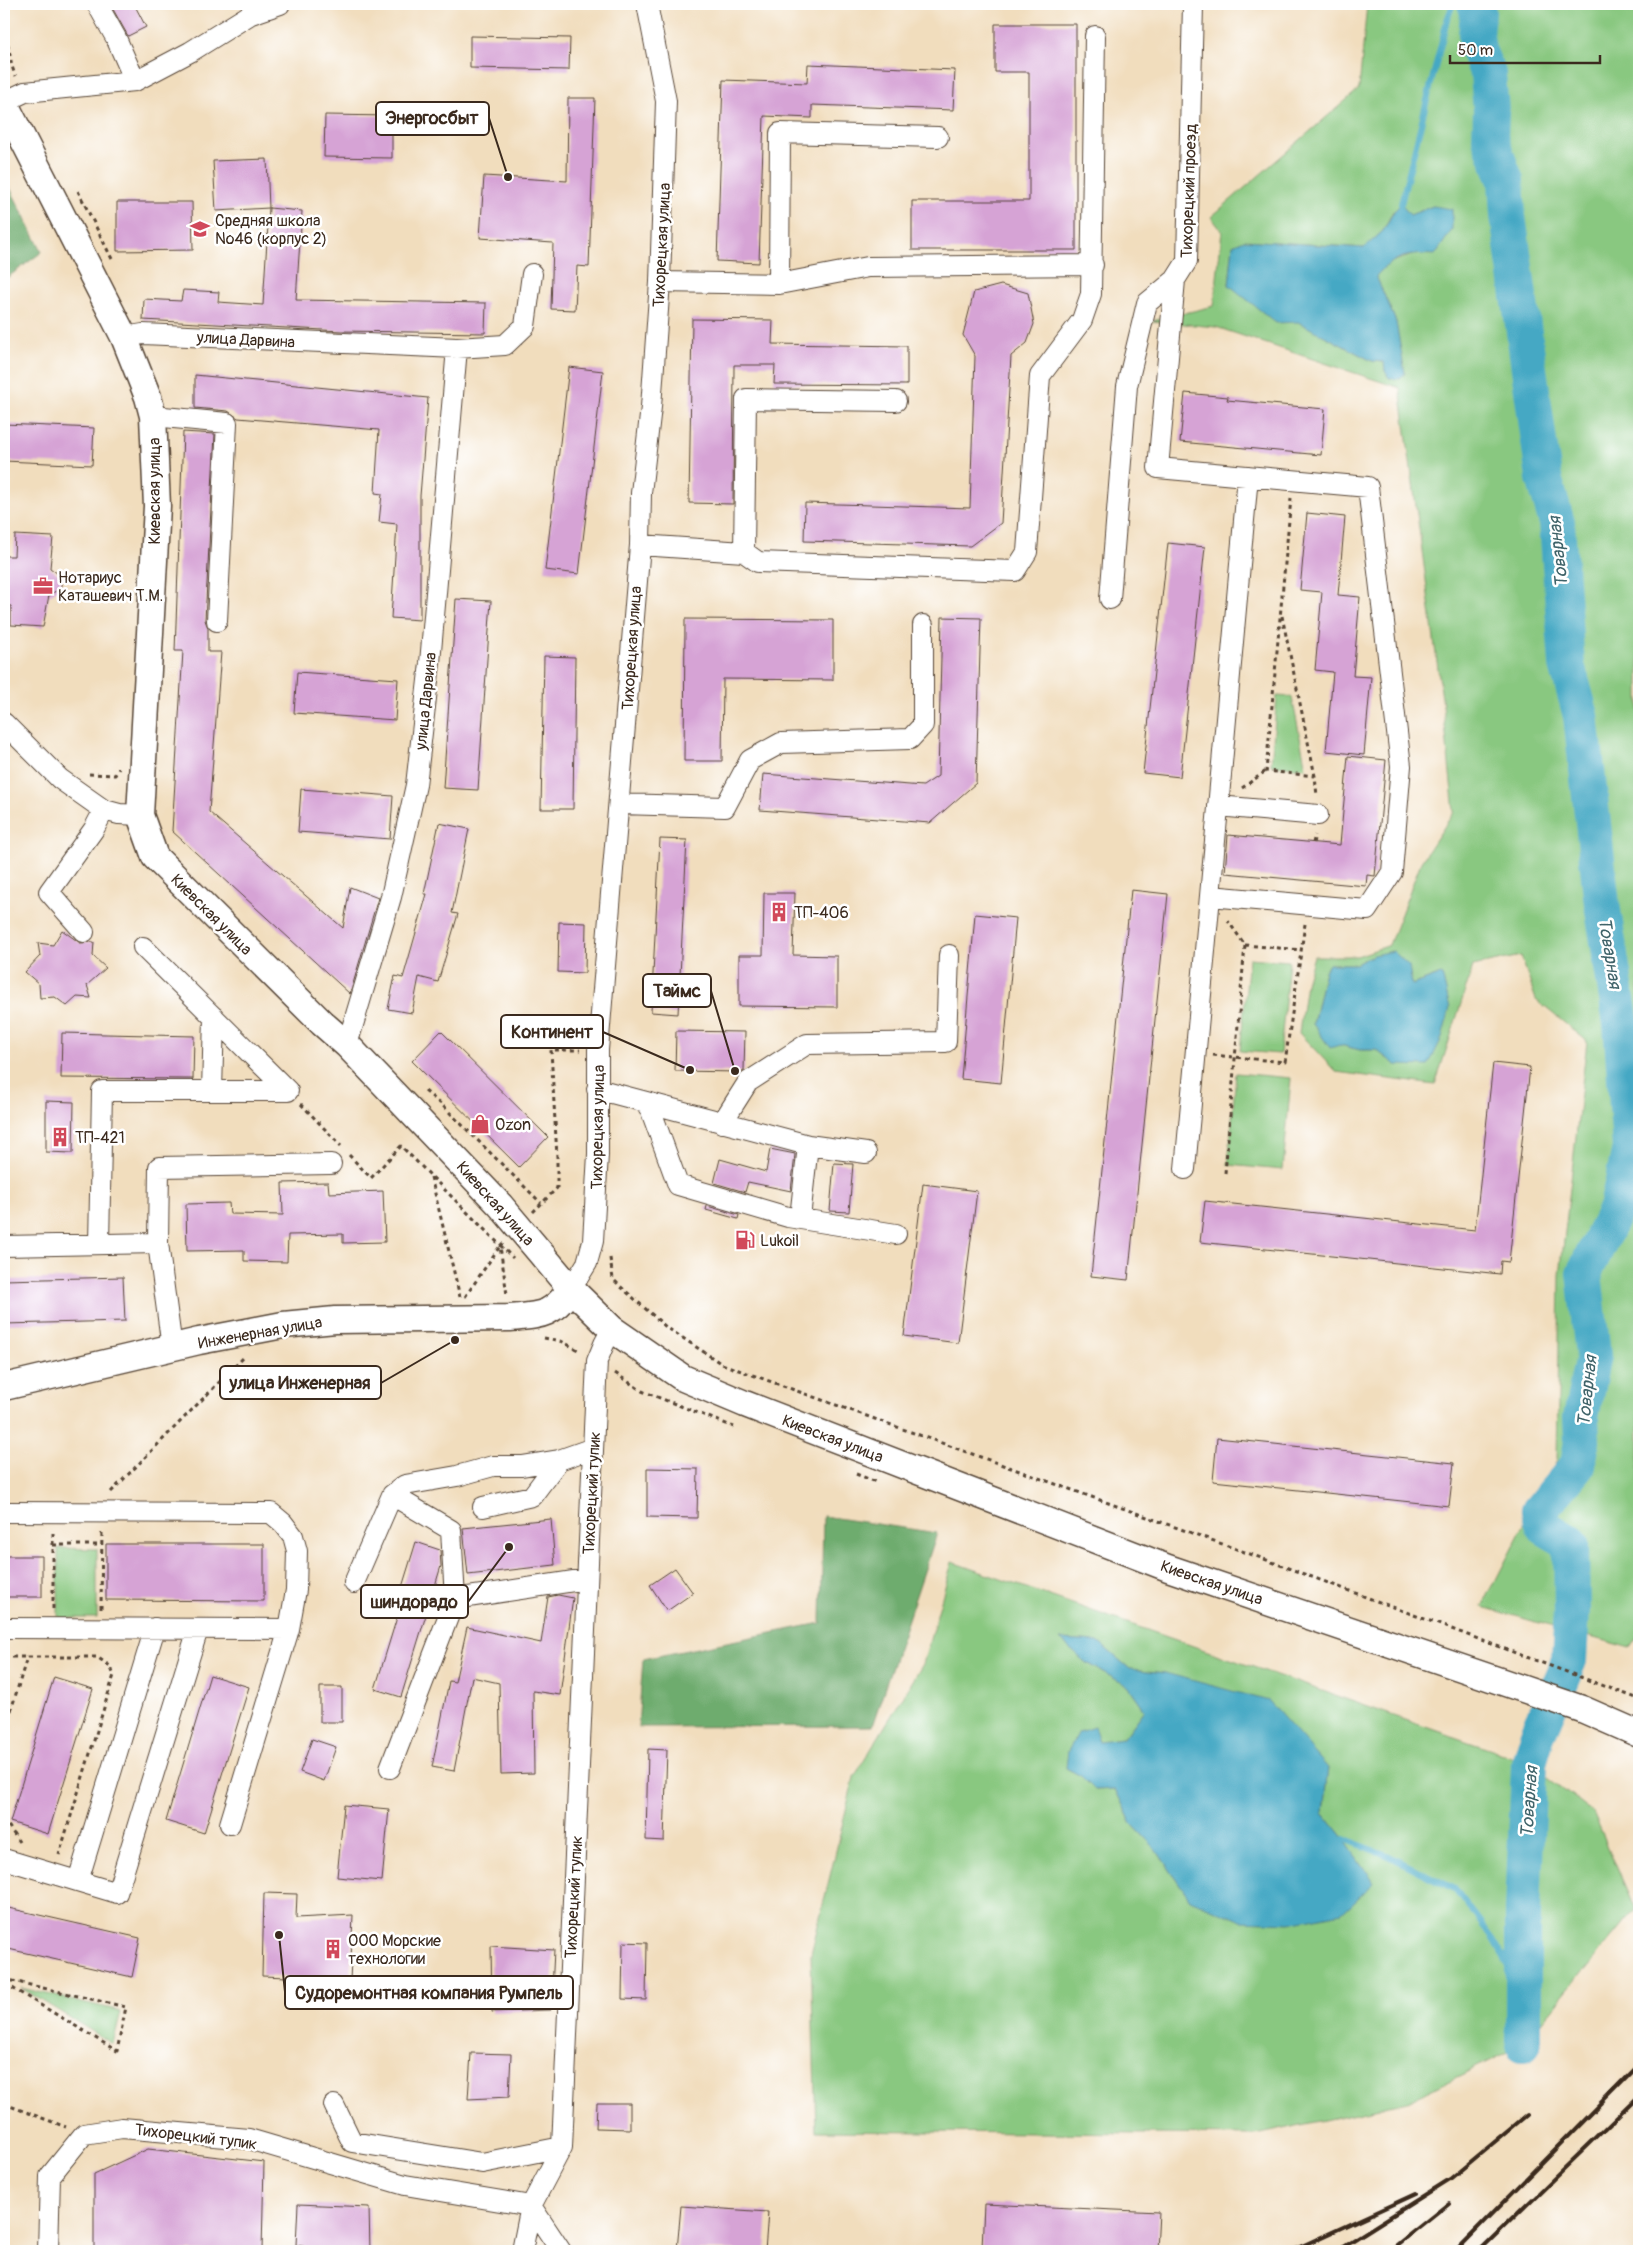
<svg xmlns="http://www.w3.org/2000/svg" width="1643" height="2255" font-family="Pangolin,sans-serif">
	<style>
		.green { fill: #89c880; stroke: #62794f; fill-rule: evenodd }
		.forest { fill: #6eac6e; stroke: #546b46 }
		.water { fill: #44a8c4; stroke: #406971 }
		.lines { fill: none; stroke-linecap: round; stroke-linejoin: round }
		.stream { stroke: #44a8c4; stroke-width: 6 }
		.river { stroke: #44a8c4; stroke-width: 36 }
		.building { fill: #d6a3d5 }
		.minor-casing { stroke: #564536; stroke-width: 22 }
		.major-casing { stroke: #564536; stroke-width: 29 }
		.path { stroke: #564536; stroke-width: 3; stroke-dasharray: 4 4; stroke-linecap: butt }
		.minor { stroke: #fff; stroke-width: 20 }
		.major { stroke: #fff; stroke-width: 26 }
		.rail { stroke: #3b2a1e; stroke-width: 4 }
		.labels { text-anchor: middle; stroke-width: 5; stroke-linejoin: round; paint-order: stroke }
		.street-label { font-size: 16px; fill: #3b2a1e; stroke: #fff }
		.poi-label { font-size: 16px; fill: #3b2a1e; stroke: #fff; text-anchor: start }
		.water-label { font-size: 18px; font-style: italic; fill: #3f6369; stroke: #fff }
		.leader { fill: none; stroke: #3b2a1e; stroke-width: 2 }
		.callout-dot { fill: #3b2a1e; stroke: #fff; stroke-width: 2 }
		.callout { fill: #fff; stroke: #3b2a1e; stroke-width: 2 }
		.callout-label { font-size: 18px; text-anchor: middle; font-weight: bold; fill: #3b2a1e }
	</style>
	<rect width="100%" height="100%" fill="#fff"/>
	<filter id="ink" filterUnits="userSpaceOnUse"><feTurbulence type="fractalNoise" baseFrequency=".02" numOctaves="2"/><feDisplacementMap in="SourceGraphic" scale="10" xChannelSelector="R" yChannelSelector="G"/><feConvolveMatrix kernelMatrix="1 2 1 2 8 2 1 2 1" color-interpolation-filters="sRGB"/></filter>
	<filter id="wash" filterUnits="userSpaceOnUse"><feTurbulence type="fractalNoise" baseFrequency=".0096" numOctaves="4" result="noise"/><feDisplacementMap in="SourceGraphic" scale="20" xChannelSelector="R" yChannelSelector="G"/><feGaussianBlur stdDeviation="1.12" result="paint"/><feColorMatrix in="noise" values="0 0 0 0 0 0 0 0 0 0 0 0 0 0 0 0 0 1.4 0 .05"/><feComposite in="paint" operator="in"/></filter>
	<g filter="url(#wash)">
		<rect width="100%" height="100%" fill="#f1ddbd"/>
		<path class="green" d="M1367 4H1639V1636L1630 1648 1482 1607 1557 1460 1560 1275 1587 1041 1536 1000 1521 956 1473 966 1435 1085 1336 1072 1299 1033 1306 983 1314 956H1357L1389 945 1421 862 1454 812 1443 706 1400 388 1216 327 1152 321 1214 306 1222 231 1211 217 1359 89ZM1433 206 1416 254 1388 263 1376 276 1396 322 1385 371V362L1372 361 1229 285 1233 245 1244 240 1365 248 1383 231 1393 211 1410 215ZM1373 955 1412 985 1441 974 1396 1065 1376 1050H1360L1340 1045 1313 1024 1325 971 1329 964H1356Z
			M1277 696 1292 697 1306 768 1271 765Z
			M1249 958 1289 961 1280 1054 1240 1051Z
			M1236 1073 1291 1078 1283 1170 1228 1165Z
			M58 1548 97 1549V1618H58Z
			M952 1562 1529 1763 1593 1813 1635 1909 1523 2044 1407 2102 1255 2135 816 2131 811 1954 854 1777 923 1664ZM1061 1640 1098 1642 1130 1669 1165 1673 1328 1768 1323 1813 1344 1839 1190 1899 1155 1848 1132 1824 1115 1789 1095 1790 1081 1776 1066 1768 1094 1728 1099 1741 1124 1738 1145 1710 1129 1687 1084 1661Z
			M21 1988 121 2011 113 2044Z"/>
		<path class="forest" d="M4 176 42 252 4 280Z
			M823 1516 937 1533 872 1726 638 1727 643 1659 821 1623Z"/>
		<path class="water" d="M1401 204 1410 215 1433 206 1452 209V230L1435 255C1409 253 1394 256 1376 276L1396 322 1405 373 1400 379 1389 378 1385 371 1384 362 1372 361 1298 322 1276 323 1229 285 1233 245 1244 240 1364 248 1383 231 1394 211Z
			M1393 951 1409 966 1412 985 1442 974 1450 1008 1442 1038 1428 1066 1396 1065 1376 1050H1360L1340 1045 1330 1048 1313 1024 1325 971 1329 964H1356L1373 955Z
			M1060 1640 1098 1642 1130 1669 1165 1673 1269 1701 1328 1768 1323 1813 1344 1839 1374 1883 1342 1913 1290 1923 1241 1921 1190 1899 1155 1848 1132 1824 1115 1789 1095 1790 1081 1776 1066 1768 1068 1751 1079 1732 1094 1727 1099 1741 1124 1738 1145 1710 1129 1687 1084 1661Z"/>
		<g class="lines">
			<path class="stream" d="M1401 204 1447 20 1453 4
				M1344 1839 1387 1855 1455 1889 1493 1939 1522 1989"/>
			<path class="river" d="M1475 4 1478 12 1476 36 1478 50 1488 74 1491 111 1490 139 1506 181 1508 216 1544 478 1557 523 1567 665 1581 716 1602 904 1621 1024 1630 1148 1617 1207 1584 1273 1593 1355 1581 1418 1582 1441 1578 1465 1539 1511 1544 1527 1571 1543 1572 1611 1569 1660 1537 1736 1529 1763 1523 1912V2044"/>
		</g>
		<g id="blocks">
			<path class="building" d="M110 4H134L146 27 128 36Z
				M995 24H1076V250H912V201H1029V72H995Z
				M470 36 570 38 569 70 470 68Z
				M808 64 955 70 953 110 812 105V118L764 116 759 263 717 261 723 80 807 83Z
				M568 98H595L589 267 577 266 575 310 551 309 553 243 480 238 484 176 567 181Z
				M325 115 392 116V158L324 157Z
				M267 159 269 208 216 211 213 161Z
				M117 202H192L193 250 117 251Z
				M269 208 302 211 296 300 486 303 485 333 341 331 143 320 144 299 181 301 183 290 219 292 218 302 263 305Z
				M1001 285 1028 293 1034 324 1027 343 1011 356 1001 523 970 546 804 541 805 503 970 508 975 356 963 335 974 292Z
				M692 319 773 320 772 344 907 346V385L774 384 775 365H734L733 504 689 503Z
				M569 367 603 371 579 574 545 570Z
				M195 375 428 398 420 496V620L391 618 397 524 379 522 382 494 375 493 379 430 238 418 228 411 195 408Z
				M1185 393 1228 397 1227 400 1325 409 1321 455 1180 442Z
				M4 424 94 428 92 465 4 461Z
				M183 432 215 434 205 620 208 628V652H221L209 812 343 928 350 887 378 898 350 994 172 831 183 651H175Z
				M1307 513 1345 517 1338 595 1360 597 1353 676 1371 677 1364 755 1326 751 1333 672 1315 670 1322 592 1300 590Z
				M15 535 53 537 50 568 61 576V588L49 595 43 627 11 625V606L4 605V556H14Z
				M1168 543 1205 547 1180 777 1143 773Z
				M456 599 491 601 478 790 443 788Z
				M942 617 981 618 976 783 930 823 760 810 763 774 923 786 938 776Z
				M685 619 833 620V680L723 679 722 761H684Z
				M544 656 575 657 573 809H541Z
				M297 672 398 679 395 720 294 713Z
				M1348 756 1386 760 1375 876 1367 875 1366 886 1225 873 1228 835 1340 845Z
				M301 789 393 796 390 839 298 832Z
				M439 823 469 829 452 913 458 914 438 982 419 977 412 1013 388 1009 395 976 403 978 427 894H424Z
				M660 839 687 840 678 1014 651 1012Z
				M1131 890 1168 894 1128 1280 1091 1276Z
				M764 893H795L793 955 837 956V1007L739 1006V955H763Z
				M975 914 1016 918 1001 1083 961 1079Z
				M559 922 586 923 585 973 558 972Z
				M62 930 80 943 94 942 93 956 106 968 87 985 91 998 77 997 67 1006 55 997 40 998 39 984 25 972 40 956 38 943 53 945Z
				M441 1031 548 1137 519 1167 412 1061Z
				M676 1031 745 1032 744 1070 741 1072 675 1071Z
				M62 1033 194 1036 193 1079 61 1078Z
				M1493 1063 1530 1067 1509 1262 1501 1261 1500 1274 1200 1242 1205 1201 1475 1230Z
				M46 1101 74 1102 73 1153 46 1152Z
				M770 1149 795 1154 791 1191 748 1182 745 1192 714 1183 720 1159 766 1172Z
				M834 1163 853 1164 849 1212 830 1211Z
				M328 1182 329 1193 383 1191 385 1242 343 1243V1234L288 1235 287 1262 244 1261V1250L187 1251 186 1204 229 1203 230 1214 283 1215 282 1183Z
				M923 1184 977 1191 958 1343 904 1336Z
				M707 1206 739 1215 738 1219 706 1210Z
				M123 1277 125 1321 4 1324V1280Z
				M1217 1438 1454 1463 1449 1506 1213 1481Z
				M647 1468 698 1469 697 1518 647 1517Z
				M551 1519 555 1565 468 1575 463 1528Z
				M416 1542 440 1550 441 1566 401 1697 375 1689 398 1614 394 1613Z
				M106 1544H264V1601L106 1600Z
				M4 1556H42V1597H4Z
				M675 1568 693 1593 667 1611 650 1585Z
				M558 1595 573 1598 560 1695 533 1691 534 1773 501 1774 499 1683 472 1677 454 1771 432 1767 449 1681 455 1682 467 1627 541 1643 548 1597Z
				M210 1675 249 1687 204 1833 166 1821Z
				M54 1677 93 1689 48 1834 10 1822Z
				M320 1687H342V1722H320Z
				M312 1739 336 1747 324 1781 300 1772Z
				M648 1749 667 1750 664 1841 646 1840Z
				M344 1805 389 1809 382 1881 337 1877Z
				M264 1893 297 1894 296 1918 353 1915 350 1981H314V1978L262 1976Z
				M4 1907 140 1938 132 1977 4 1948Z
				M623 1942 647 1943 646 2000 622 1999Z
				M491 1946 554 1950 551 2010 492 2012Z
				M471 2053 511 2054 509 2097 468 2099Z
				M597 2103H630V2129L596 2128Z
				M148 2149 264 2162 262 2251H94V2174Z
				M298 2204 369 2207 370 2251H330L296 2245Z
				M984 2204 1159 2212 1157 2251H1048L982 2248Z
				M681 2206 768 2212 765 2251 677 2250Z"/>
		</g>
	</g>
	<g filter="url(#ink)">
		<use href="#blocks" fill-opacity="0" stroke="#564536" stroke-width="1"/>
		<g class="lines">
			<defs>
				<path id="minor" d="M97 4 116 38 135 81
					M4 102 25 92 135 81 190 52 251 14 280 4
					M1175 280 1158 468 1368 487 1401 766 1392 872 1367 910 1210 896 1185 1169
					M660 282 779 284 780 133 938 137
					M779 284 868 267 1093 265
					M124 337 143 334 457 348 505 345 525 326 532 274
					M153 416 227 423 217 621
					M640 545 744 552 746 399 896 401
					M744 552 758 562 1015 571 1027 552 1040 376 1082 320 1091 294 1095 36
					M1110 599 1127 386 1147 303 1175 280 1187 261 1193 4
					M4 723 60 779 104 810 119 814 140 815
					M620 804 725 807 750 760 781 743 910 739 923 725V625
					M1218 806 1318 815
					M1210 896 1248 476
					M84 932 49 892 94 829 104 810
					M347 1045 391 897 416 785 430 663 457 348
					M597 1089 808 1145 866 1153
					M212 1091 214 1017
					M646 1103 651 1111 678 1185 788 1217 896 1234
					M722 1123 748 1082 807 1044 946 1042 949 955
					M800 1218 808 1145
					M158 1243 159 1167 331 1164
					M99 1244 102 1091H288L143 947
					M4 1246 158 1243 172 1348
					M571 1289 587 1263 593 1241 598 1154V1050L640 545 641 493 651 407 660 282 666 101 647 4
					M392 1495 451 1530 455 1599 587 1579
					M483 1507 532 1496 559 1460 593 1448
					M4 1512 271 1513 283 1523 293 1536 297 1551 296 1590 289 1629 230 1824
					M354 1583 392 1495 405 1485 457 1476 493 1466H522L559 1460
					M4 1628 289 1629
					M390 1768 455 1599
					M4 1859 117 1893 198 1629
					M78 1881 155 1628
					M334 2105 352 2142 482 2163 562 2147
					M531 2206 561 2251
					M48 2251 50 2176 84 2134 122 2128 249 2139 405 2185 531 2206 562 2147 597 1361 604 1344 612 1329
					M522 2251 531 2206"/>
				<path id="major" d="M4 102 124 337 148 397 153 416 157 506 140 815 155 857 322 1023 347 1045 500 1205 571 1289 612 1329 683 1378 745 1404 1168 1568 1582 1709 1639 1734
					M4 1387 199 1341 283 1325 335 1320 510 1318C542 1315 551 1316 571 1289"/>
			</defs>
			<use href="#minor" class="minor-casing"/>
			<use href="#major" class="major-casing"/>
			<path class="path" d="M4 37C12 51 9 64 16 76
				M78 191 112 259
				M1291 498 1266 771 1315 776
				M1282 616 1315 776 1317 796
				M89 774 115 775 119 768
				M1242 788 1266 771
				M1313 843 1315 835
				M1245 945 1302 950
				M1213 1055 1285 1062 1305 924
				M425 1091 441 1104 541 1203
				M301 1104 341 1146
				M349 1155 371 1178 401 1146 513 1258
				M1225 1173 1245 945 1228 921
				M431 1177 460 1297
				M533 1212 557 1188V1157L551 1050H580
				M503 1243 500 1246 507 1295
				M610 1258 613 1279 620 1286 666 1327 722 1364 1264 1559 1639 1699
				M465 1297 500 1246
				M544 1338 561 1341 580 1351
				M615 1373 642 1391 734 1427
				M856 1474 876 1482
				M111 1492 245 1356
				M53 1545H101
				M53 1609V1530
				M101 1609 102 1530
				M4 1657H97L110 1666 114 1675 59 1855
				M4 1734 27 1657
				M4 1819 19 1842
				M4 1979 126 2007 117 2051 4 1983
				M4 2108 10 2106 66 2127"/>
			<use href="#minor" class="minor"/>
			<use href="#major" class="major"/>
			<path class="rail" d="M1291 2251 1415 2194
				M1336 2251 1450 2179 1527 2115
				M1389 2251 1449 2203
				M1455 2251 1639 2064
				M1479 2251 1639 2096"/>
		</g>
	</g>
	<defs>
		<symbol id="school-bare" viewBox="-9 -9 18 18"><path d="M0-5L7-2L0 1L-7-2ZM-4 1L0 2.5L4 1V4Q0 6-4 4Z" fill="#d1495b" stroke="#fff" stroke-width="2.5" paint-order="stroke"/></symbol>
		<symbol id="office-bare" viewBox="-9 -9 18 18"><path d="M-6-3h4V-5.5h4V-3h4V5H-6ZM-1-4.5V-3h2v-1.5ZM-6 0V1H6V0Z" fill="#d1495b" stroke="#fff" stroke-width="2.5" paint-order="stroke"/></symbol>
		<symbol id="building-bare" viewBox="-9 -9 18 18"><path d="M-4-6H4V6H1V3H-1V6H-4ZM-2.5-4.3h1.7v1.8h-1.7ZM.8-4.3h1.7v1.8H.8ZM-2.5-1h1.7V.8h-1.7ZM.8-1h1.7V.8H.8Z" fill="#d1495b" stroke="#fff" stroke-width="2.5" paint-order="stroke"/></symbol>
		<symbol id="shop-bare" viewBox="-9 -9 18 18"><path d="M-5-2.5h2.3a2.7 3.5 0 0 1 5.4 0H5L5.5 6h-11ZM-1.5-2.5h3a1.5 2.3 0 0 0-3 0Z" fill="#d1495b" stroke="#fff" stroke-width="2.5" paint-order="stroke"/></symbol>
		<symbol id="fuel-bare" viewBox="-9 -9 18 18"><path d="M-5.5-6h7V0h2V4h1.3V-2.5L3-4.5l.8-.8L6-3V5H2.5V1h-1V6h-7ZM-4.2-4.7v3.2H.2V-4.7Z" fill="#d1495b" stroke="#fff" stroke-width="2.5" paint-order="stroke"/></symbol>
	</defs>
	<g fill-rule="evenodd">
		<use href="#school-bare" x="186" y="215" width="28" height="28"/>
		<use href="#office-bare" x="29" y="572" width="28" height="28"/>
		<use href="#building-bare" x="765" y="898" width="28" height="28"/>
		<use href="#shop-bare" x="466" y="1110" width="28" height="28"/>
		<use href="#building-bare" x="46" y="1123" width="28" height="28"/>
		<use href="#fuel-bare" x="731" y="1226" width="28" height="28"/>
		<use href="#building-bare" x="319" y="1935" width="28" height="28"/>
	</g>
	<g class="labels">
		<g class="street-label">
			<text transform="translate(1188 191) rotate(-88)" y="6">Тихорецкий проезд</text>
			<text transform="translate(661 245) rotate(-87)" y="6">Тихорецкая улица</text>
			<text transform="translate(246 339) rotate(3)" y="6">улица Дарвина</text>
			<text transform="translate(154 491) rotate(-90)" y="6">Киевская улица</text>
			<text transform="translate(631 648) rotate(-86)" y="6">Тихорецкая улица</text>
			<text transform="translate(425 701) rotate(-84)" y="6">улица Дарвина</text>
			<text transform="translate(212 914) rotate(45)" y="6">Киевская улица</text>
			<text transform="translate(597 1127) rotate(-89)" y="6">Тихорецкая улица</text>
			<text transform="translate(496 1203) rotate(48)" y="6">Киевская улица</text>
			<text transform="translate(260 1332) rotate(-10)" y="6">Инженерная улица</text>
			<text transform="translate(833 1438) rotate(21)" y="6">Киевская улица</text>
			<text transform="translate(591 1493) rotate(-87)" y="6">Тихорецкий тупик</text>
			<text transform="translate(1212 1582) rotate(19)" y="6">Киевская улица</text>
			<text transform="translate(573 1897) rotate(-87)" y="6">Тихорецкий тупик</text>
			<text transform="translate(196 2136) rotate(7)" y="6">Тихорецкий тупик</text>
		</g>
		<g class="poi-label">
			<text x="215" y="226">Средняя школа<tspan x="215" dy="18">№46 (корпус 2)</tspan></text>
			<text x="58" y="583">Нотариус<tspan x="58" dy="18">Каташевич Т.М.</tspan></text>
			<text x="794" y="918">ТП-406</text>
			<text x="495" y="1130">Ozon</text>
			<text x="75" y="1143">ТП-421</text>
			<text x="760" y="1246">Lukoil</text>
			<text x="348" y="1946">ООО Морские<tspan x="348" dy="18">технологии</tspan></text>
		</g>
		<g class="water-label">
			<text transform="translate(1558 552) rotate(-96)" y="6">Товарная</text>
			<text transform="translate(1610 953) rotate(81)" y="6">Товарная</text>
			<text transform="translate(1587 1391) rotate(-84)" y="6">Товарная</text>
			<text transform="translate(1529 1802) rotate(-86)" y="6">Товарная</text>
		</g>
	</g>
	<path class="leader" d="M508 177L489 118M735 1071L711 991M690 1070L603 1032M455 1340L381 1383M509 1547L468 1602M279 1935L285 1992"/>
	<g class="callout-dot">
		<circle cx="508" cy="177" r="5"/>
		<circle cx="735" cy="1071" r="5"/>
		<circle cx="690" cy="1070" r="5"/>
		<circle cx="455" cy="1340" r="5"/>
		<circle cx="509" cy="1547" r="5"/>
		<circle cx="279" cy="1935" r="5"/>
	</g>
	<g class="callout">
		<rect x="376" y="102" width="113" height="33" rx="5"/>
		<rect x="643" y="974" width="68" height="33" rx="5"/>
		<rect x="501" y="1015" width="102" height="33" rx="5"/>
		<rect x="220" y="1366" width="161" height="33" rx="5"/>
		<rect x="361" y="1585" width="107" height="33" rx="5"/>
		<rect x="285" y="1976" width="288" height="33" rx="5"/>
	</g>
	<g class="callout-label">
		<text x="432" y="124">Энергосбыт</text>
		<text x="677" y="997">Таймс</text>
		<text x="552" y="1038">Континент</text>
		<text x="300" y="1389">улица Инженерная</text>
		<text x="414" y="1608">шиндорадо</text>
		<text x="429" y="1999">Судоремонтная компания Румпель</text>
	</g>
	<rect width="1643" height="2255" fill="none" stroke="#fff" stroke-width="20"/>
	<path d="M1450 55v8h150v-8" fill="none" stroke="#3b2a1e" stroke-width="2.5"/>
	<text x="1458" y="55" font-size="15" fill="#3b2a1e" stroke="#ffffff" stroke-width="4" paint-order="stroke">50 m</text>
</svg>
